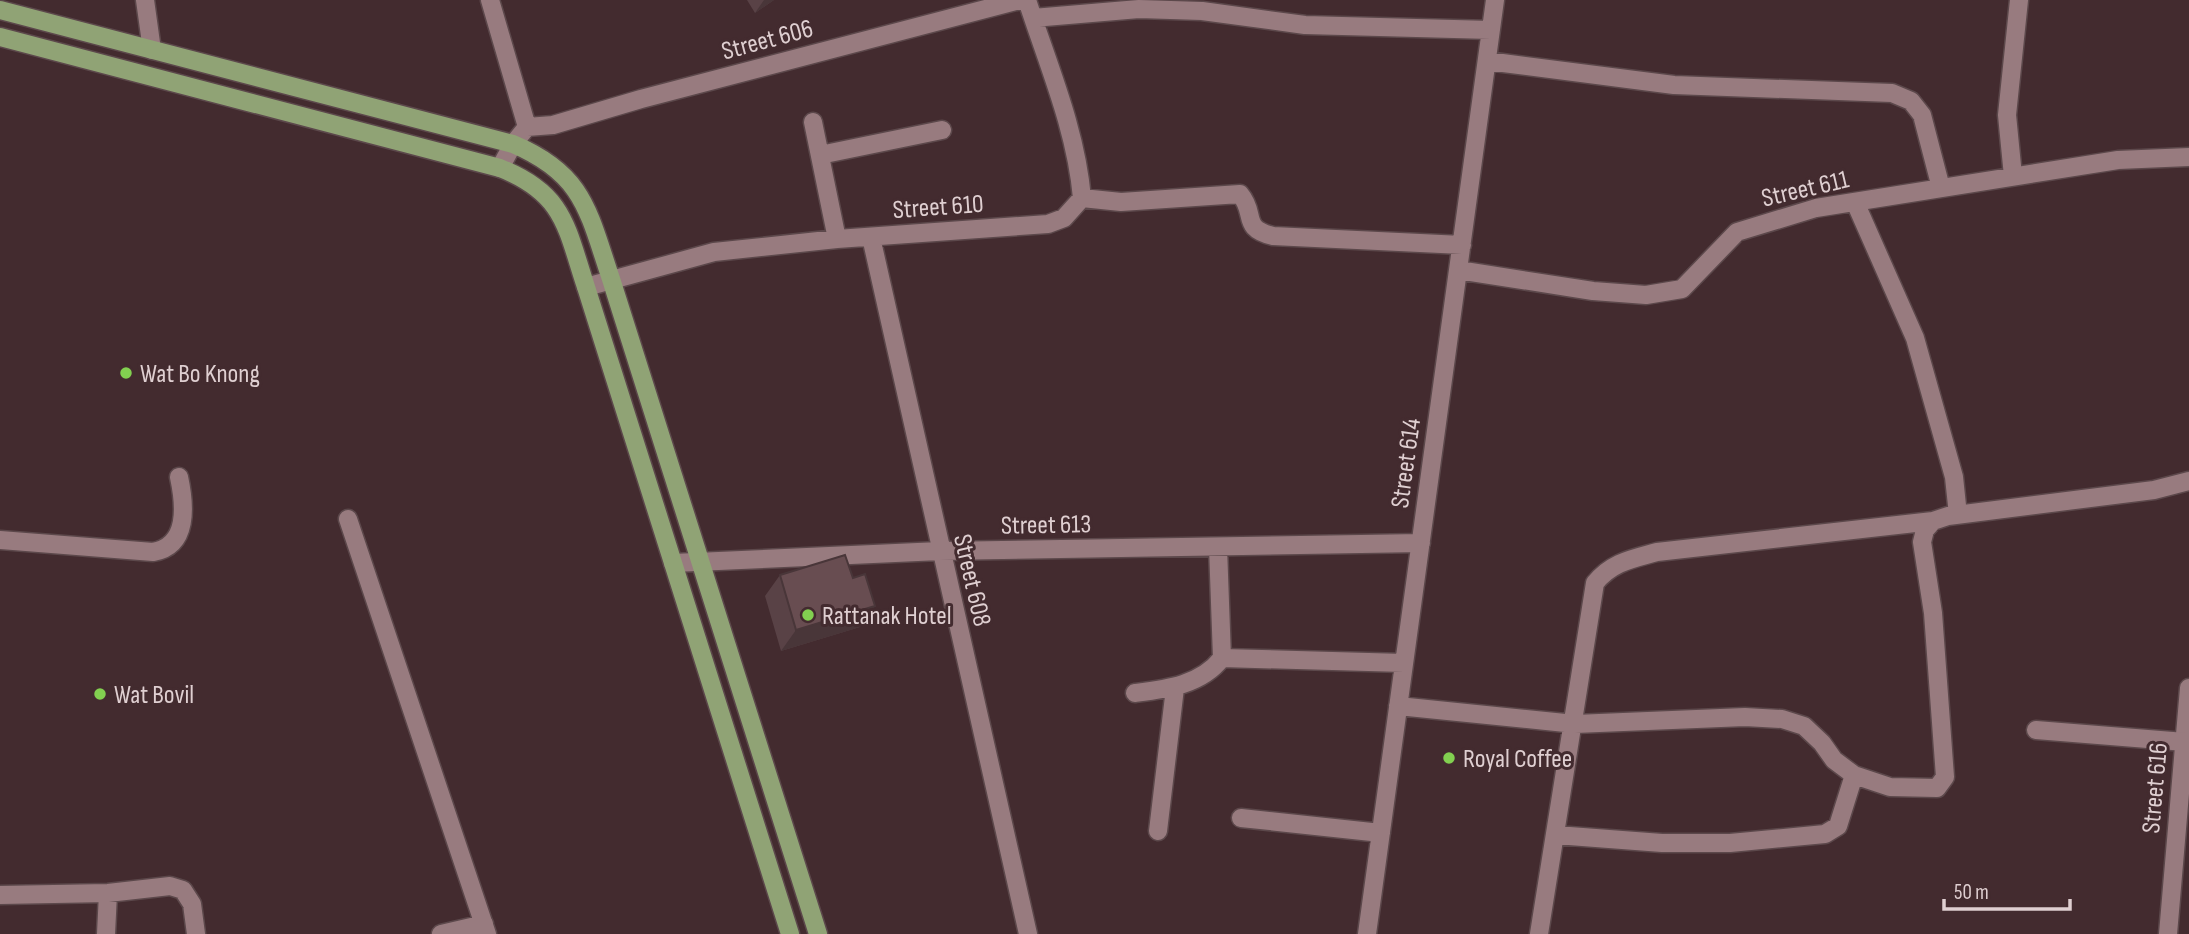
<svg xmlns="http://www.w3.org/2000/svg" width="2189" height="934" font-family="'Sofia Sans Condensed',sans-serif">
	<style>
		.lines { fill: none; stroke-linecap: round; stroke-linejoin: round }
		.minor-casing { stroke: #5c484b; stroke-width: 21 }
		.major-casing { stroke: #5c484b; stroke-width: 21 }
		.minor { stroke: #987b7f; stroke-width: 18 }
		.major { stroke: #90a375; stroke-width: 18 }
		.wall { fill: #594246 }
		.shaded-wall { fill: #493639 }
		.building { fill: #684d51; stroke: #493639; stroke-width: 2 }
		.poi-dot { fill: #82d050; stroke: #432b2f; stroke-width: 2.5 }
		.labels { text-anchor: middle; stroke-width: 6; stroke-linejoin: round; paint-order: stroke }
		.street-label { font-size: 26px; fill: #dfcfd1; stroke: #432b2f }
		.poi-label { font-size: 26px; fill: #dfcfd1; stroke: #432b2f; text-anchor: start }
	</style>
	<rect width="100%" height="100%" fill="#432b2f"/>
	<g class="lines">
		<defs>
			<path id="minor" d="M145 0 152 50
				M490 0 527 127 513 144 500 168
				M1033 18 1139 9 1202 11 1305 25 1491 30
				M1487 61 1674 85 1892 93 1911 101 1922 115 1941 188
				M813 122 837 239
				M527 127 553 125 641 99 1020 0
				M820 155 942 130
				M2013 176 2007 115 2019 0
				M1082 198 1121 202 1240 194C1257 214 1240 228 1273 236L1462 245
				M1855 202 1915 338 1954 477 1958 515
				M871 237 1028 934
				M1458 270 1593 291 1646 295 1682 289 1737 232 1816 208 2118 160 2189 157
				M586 287 714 252 837 239 1048 224 1064 218 1082 198C1076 129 1048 65 1027 0
				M348 519 487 934
				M0 540 153 552C189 546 185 505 179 477
				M1218 547 1222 658
				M673 563 940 551 1421 543
				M1135 693C1167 689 1201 685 1222 658L1404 663
				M1398 706 1575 724 1745 717 1782 719 1804 726 1822 743 1834 760 1854 775 1890 787 1937 788 1945 777 1933 613 1922 542 1925 530 1933 521 1948 516 2154 490 2189 481
				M2036 730 2185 742
				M1241 818 1381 833
				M1158 831 1175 688
				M1556 835 1662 843H1730L1825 834 1838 826 1854 775
				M0 895 108 893 170 886 183 890 192 904 196 934
				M106 934 108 893
				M441 934 484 924
				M1367 934 1495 0
				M1539 934 1595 583C1612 562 1632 559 1657 552L1933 521
				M2168 934 2189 688"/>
			<path id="major" d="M0 10 513 144C584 174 588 211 611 279L818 934
				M0 37 500 168C565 194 566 227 586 287L790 934"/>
		</defs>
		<use href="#minor" class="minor-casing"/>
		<use href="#major" class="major-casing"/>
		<use href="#minor" class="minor"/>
		<use href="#major" class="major"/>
	</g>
	<path class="wall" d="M747 0H774L755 13Z
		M780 575 860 627 781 651 765 596Z"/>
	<path class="shaded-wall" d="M764 0H774L755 13Z
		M875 606 860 627 781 651 796 630Z"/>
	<path class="building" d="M845 555 853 578 865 574 875 606 796 630 780 575Z"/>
	<g class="poi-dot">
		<circle cx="126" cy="373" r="7"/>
		<circle cx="808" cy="615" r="7"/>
		<circle cx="100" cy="694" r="7"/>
		<circle cx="1449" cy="758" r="7"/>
	</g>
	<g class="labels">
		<g class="street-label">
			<text transform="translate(767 39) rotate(-15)" y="9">Street 606</text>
			<text transform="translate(1805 188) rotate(-13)" y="9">Street 611</text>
			<text transform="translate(938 206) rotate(-4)" y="9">Street 610</text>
			<text transform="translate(1405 463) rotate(-82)" y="9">Street 614</text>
			<text transform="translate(1046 524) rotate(-1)" y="9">Street 613</text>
			<text transform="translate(973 580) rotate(77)" y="9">Street 608</text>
			<text transform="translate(2154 788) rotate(-85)" y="9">Street 616</text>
		</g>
		<g class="poi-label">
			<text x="140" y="382">Wat Bo Knong</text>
			<text x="822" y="624">Rattanak Hotel</text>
			<text x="114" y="703">Wat Bovil</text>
			<text x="1463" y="767">Royal Coffee</text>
		</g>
	</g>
	<path d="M1944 899v10h126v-10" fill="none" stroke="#dfcfd1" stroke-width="3.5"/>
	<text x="1954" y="899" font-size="21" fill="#dfcfd1" stroke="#432b2f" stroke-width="5" paint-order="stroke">50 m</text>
</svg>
